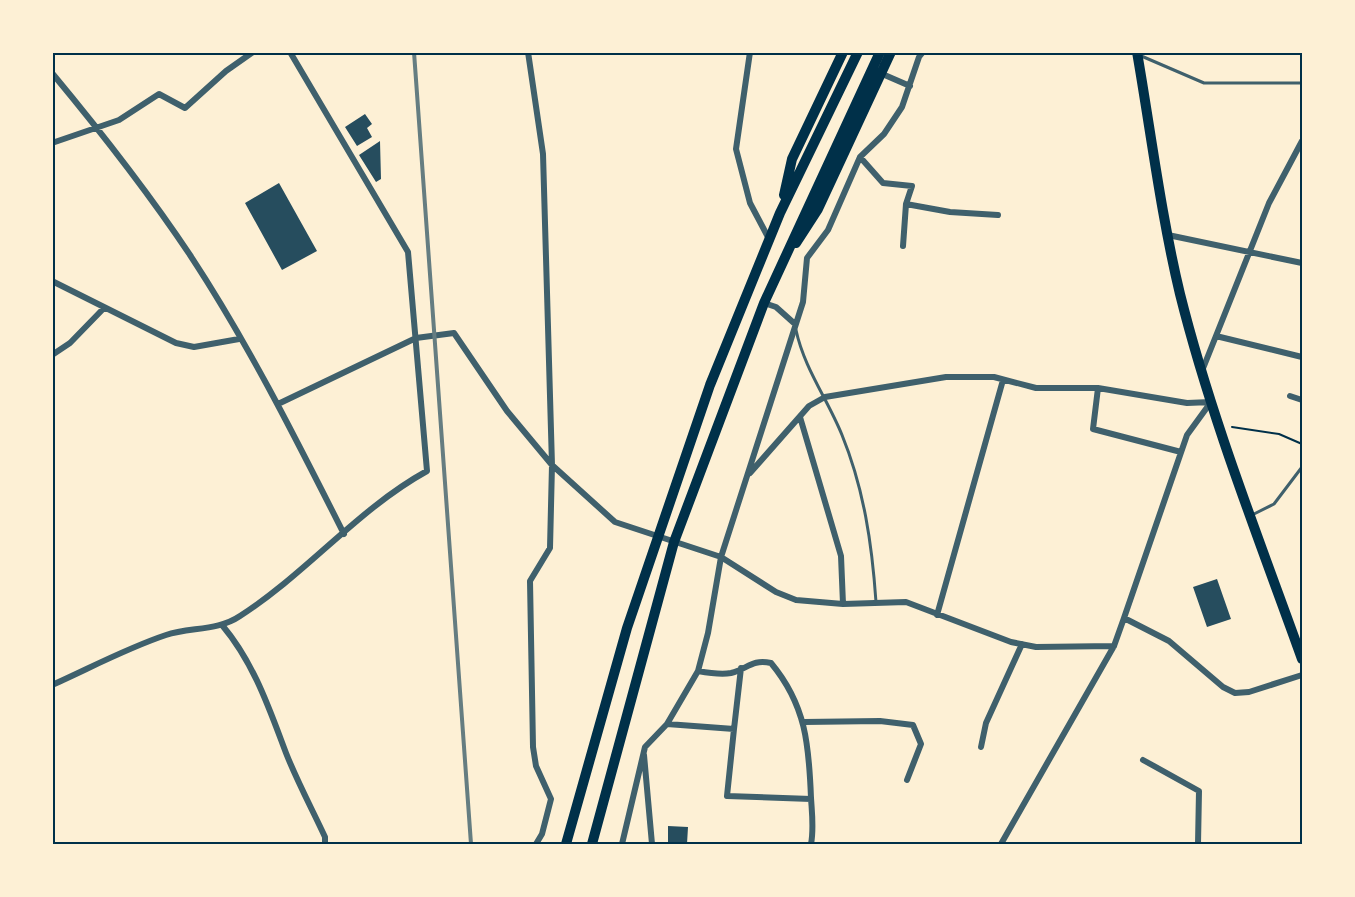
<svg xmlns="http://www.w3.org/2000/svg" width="1355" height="897" font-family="Merriweather,serif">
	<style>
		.building { fill: #264d5e }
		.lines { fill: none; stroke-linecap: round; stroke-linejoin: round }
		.path { stroke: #003049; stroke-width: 2 }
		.service { stroke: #3f606c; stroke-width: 3 }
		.minor { stroke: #3f606c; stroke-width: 6 }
		.primary { stroke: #003049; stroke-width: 10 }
		.trunk { stroke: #003049; stroke-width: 10 }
		.rail { stroke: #657d81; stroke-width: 4 }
		.neatline { fill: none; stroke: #003049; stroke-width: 2 }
	</style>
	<rect width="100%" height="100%" fill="#fdf0d5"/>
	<path class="building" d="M365 114 372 124 367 128 372 137 357 146 345 127Z
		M380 141 381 179 376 182 359 155Z
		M279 183 317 251 282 270 245 203Z
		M1217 579 1231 619 1207 627 1193 587Z
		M668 826 688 827 687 844H668Z"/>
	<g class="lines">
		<path class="path" d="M1232 427 1279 434 1302 444"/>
		<path class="service" d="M1139 55 1204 83H1302
			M796 330C804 368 828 400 842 435 864 489 872 544 876 602
			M1252 515 1274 504 1302 467"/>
		<path class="minor" d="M528 52 543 154 552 465 550 548 530 581 533 747 536 766 551 799 542 834 536 844
			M750 52 736 149 750 203 769 239
			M52 73C101 132 148 192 190 255 248 343 296 439 344 534
			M880 73 910 86
			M52 143 119 120 159 94 185 108 226 71 253 52
			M860 157 883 183 912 186 906 204 950 212 998 215
			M1168 235 1302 263
			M903 246 906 204
			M52 281 176 343 194 347 239 339
			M764 303 776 307 795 324
			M1216 336 1302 357
			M52 355 70 343 104 308
			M1202 371 1269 203 1302 141
			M1098 388 1093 429 1181 452
			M1290 396 1302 400
			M278 404 416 338 454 333 507 411 552 465 615 522 721 557 776 592 796 600 843 604 906 602 1011 642 1036 647 1114 646
			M800 417 841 556 843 604
			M750 473 809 406 825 397 946 377H994L1036 388H1098L1187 403 1211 402
			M937 615 1003 380
			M1124 618 1187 435 1211 402
			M222 625C254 663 269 708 286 753 297 781 312 809 325 837V844
			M698 671C709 673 720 675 731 673 748 669 751 659 771 663 806 705 809 745 811 798 812 814 814 829 811 844
			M52 685C90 668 127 648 166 635 190 627 218 631 240 616 307 573 358 509 427 471L408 252 290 52
			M804 722 880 721 913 725 921 744 907 780
			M667 724 734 729 727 796 811 799
			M734 729 741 668
			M981 747 986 723 1022 644
			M644 755 652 844
			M1143 760 1199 791 1198 844
			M622 844 645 747 667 724 698 671 708 633 721 557 803 302 807 258 828 230 860 157 884 134 902 107 919 57 923 52
			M1001 844 1114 646 1124 618 1169 641 1223 687 1235 693 1249 692 1302 675"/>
		<path class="primary" d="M1137 52C1151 133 1161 215 1180 294 1211 418 1259 539 1302 659"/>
		<path class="trunk" d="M784 195 792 159 843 52
			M796 243 818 209 891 52
			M566 844 627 628 710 385 780 213 858 52
			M592 844 674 542 764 303 880 52"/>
		<path class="rail" d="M414 52 471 844"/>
	</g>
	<rect width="1355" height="897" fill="none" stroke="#fdf0d5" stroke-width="108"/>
	<rect x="54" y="54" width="1247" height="789" class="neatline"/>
</svg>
